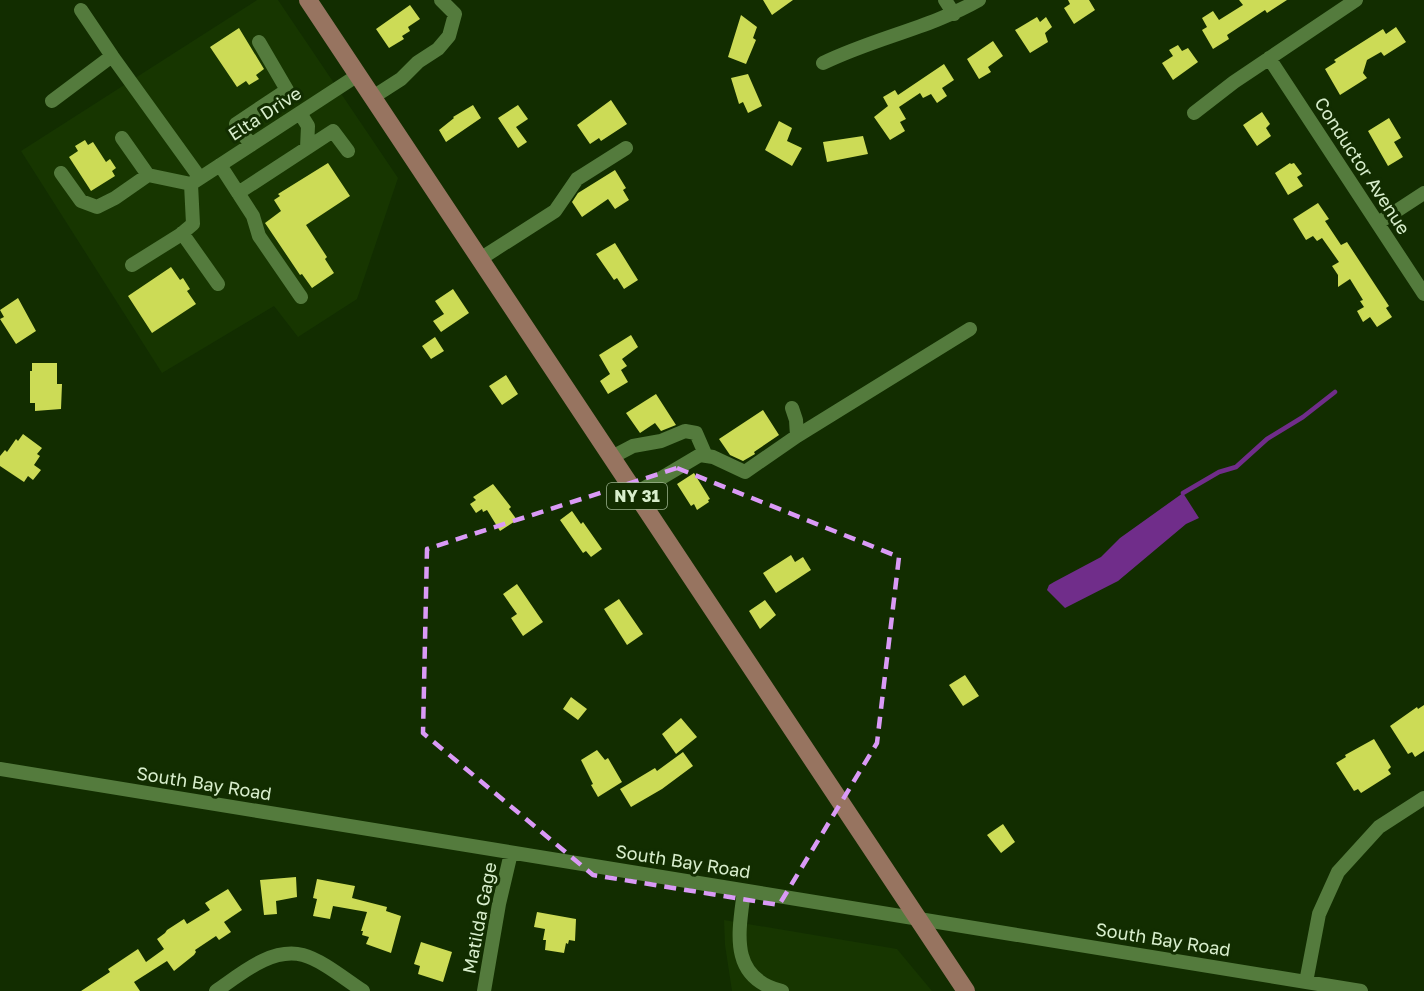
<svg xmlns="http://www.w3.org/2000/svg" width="1424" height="991" font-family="'Golos Text',sans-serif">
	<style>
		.built { fill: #173600 }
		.water { fill: #702d8a }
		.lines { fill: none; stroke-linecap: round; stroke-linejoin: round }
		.stream { stroke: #702d8a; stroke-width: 4.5 }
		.building { fill: #ccdb56 }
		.minor { stroke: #547b3d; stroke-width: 14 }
		.major { stroke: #977460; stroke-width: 18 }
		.marked { fill: none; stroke: #da9af6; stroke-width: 4.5; stroke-dasharray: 12 8; stroke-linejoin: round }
		.labels { text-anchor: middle; stroke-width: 6; stroke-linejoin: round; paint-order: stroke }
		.shield { fill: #122d00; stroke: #9db48f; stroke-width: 1.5 }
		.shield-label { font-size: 16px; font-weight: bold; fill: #d8eecc }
		.street-label { font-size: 18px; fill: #d8eecc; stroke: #122d00 }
	</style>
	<rect width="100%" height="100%" fill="#122d00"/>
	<path class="built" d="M257 0H278L398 178 357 299 298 337 274 306 162 373 21 151Z
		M724 920 897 949 932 991H732L725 945Z"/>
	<path class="water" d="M1183 493 1199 518 1186 524 1118 581 1065 608 1047 590 1049 585 1054 582 1101 557 1120 538Z"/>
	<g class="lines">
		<path class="stream" d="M1183 493 1219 472 1236 467 1267 439 1303 417 1335 392"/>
	</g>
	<path class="building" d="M763 0H793L772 15Z
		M1068 0H1089L1095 10 1074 24 1064 8 1070 4Z
		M1239 0H1287L1267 13 1265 10 1227 35 1229 39 1213 49 1202 30 1207 27 1202 18 1213 11 1219 20 1243 5Z
		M410 5 420 19 408 27 410 31 402 36 404 39 389 48 376 29Z
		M741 15 757 27 753 38 756 40 746 64 728 57Z
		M1037 17 1040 22 1046 17 1052 27 1045 33 1048 42 1030 53 1015 30Z
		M1396 27 1406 42 1384 56 1381 52 1367 60 1363 73 1367 78 1340 95 1325 69 1336 62 1334 60 1383 29 1386 34Z
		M239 28 264 69 256 75 259 79 249 85 246 81 237 87 210 47Z
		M993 41 1003 56 988 67 991 72 979 79 967 59Z
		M1178 45 1182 51 1188 48 1198 62 1173 80 1162 63 1173 56 1169 50Z
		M944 64 954 80 942 88 947 96 937 103 931 94 923 98 920 93 899 107 906 119 900 122 905 131 890 140 874 117 888 106 883 97 895 90 898 95Z
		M748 74 762 106 748 113 743 102 739 104 731 78Z
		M611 100 627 124 601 141 599 138 590 144 577 125Z
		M473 105 481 118 446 142 439 130 454 118 453 117Z
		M518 105 528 119 516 127 527 142 518 148 498 118Z
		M1262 112 1270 124 1266 128 1271 136 1257 146 1243 125Z
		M1389 118 1401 138 1394 142 1403 157 1388 166 1368 131Z
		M779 121 792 128 787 141 802 148 792 166 765 150Z
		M863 136 868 154 827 162 823 142Z
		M85 140 88 145 93 142 106 162 110 159 116 168 112 171 115 176 91 191 69 157 78 151 75 146Z
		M328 163 350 196 306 225 327 257 325 259 334 273 312 288 302 274 300 275 265 223 281 211 274 200 280 196 278 194Z
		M1290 163 1291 164 1294 163 1302 174 1297 177 1303 186 1288 195 1275 173Z
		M615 170 626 188 623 190 629 200 615 209 608 199 582 217 572 202 578 193Z
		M1318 203 1329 219 1325 221 1341 245 1347 242 1389 306 1386 308 1392 317 1377 327 1370 317 1363 322 1357 311 1364 307 1360 301 1363 300 1350 279 1338 287V275L1332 266 1339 262 1322 238 1317 241 1313 236 1306 240 1293 219Z
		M615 243 638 280 624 289 617 278 614 280 596 254Z
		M171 267 180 280 183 278 190 289 187 291 196 304 152 333 128 296Z
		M453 289 469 313 441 332 433 321 444 314 435 301Z
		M18 298 36 331 16 344 0 319 4 317 0 310Z
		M631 335 638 347 622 359 627 366 621 370 628 382 608 394 600 381 610 374 599 355Z
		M435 337 444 351 431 359 422 346Z
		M32 363H57V384H62L61 409 35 411V403H30V371H32Z
		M506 375 518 394 502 405 489 386Z
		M656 394 676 425 661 431 655 423 640 433 626 413Z
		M763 410 779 435 754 452 755 454 743 461 730 455 719 439Z
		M23 434 42 448 37 454 40 456 34 465 41 470 33 480 28 476 24 482 0 466V456L5 450 7 452 16 439 18 441Z
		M694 473 710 499 708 500 709 502 697 510 694 504 691 506 677 484Z
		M493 484 511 507 509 509 517 520 500 531 487 510 483 512 482 509 476 513 470 504 476 500 473 497Z
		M572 511 581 524 583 522 602 549 591 557 586 551 583 553 560 520Z
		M791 555 795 562 803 557 811 570 776 593 763 573Z
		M517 584 543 622 523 636 511 618 517 614 503 594Z
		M619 599 643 634 627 645 604 609Z
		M765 600 776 615 760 629 749 611Z
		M965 675 979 696 963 706 949 685Z
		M571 697 587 709 578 720 563 709Z
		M1424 705V751L1415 757 1412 752 1408 754 1390 726 1417 707 1418 709Z
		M681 718 697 737 676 754 662 734Z
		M1374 739 1391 767 1388 770 1391 774 1361 793 1358 789 1354 791 1336 763 1346 757 1345 755Z
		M597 750 605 760 608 758 622 782 598 797 591 785 593 784 581 760Z
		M683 752 693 766 662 789 631 807 620 789 655 768 657 771Z
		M1003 824 1015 842 1001 853 987 835Z
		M296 877 297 897 276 901 277 914 264 915 260 880Z
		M317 879 355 886 352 898 387 907 386 911 401 916 391 953 366 944 369 937 362 935 363 931H361L367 912 333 906 330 919 313 916 317 899 313 898Z
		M228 889 242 910 224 922 231 932 219 940 216 936 195 950 196 952 194 955 174 971 167 961 134 982 140 991H81L110 972 108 969 138 949 146 962 164 949 157 939 165 933 167 930 184 919 187 924 210 910 205 903Z
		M537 912 576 919 575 941 569 940 568 944 566 943 564 953 545 950 546 940H543L545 929 534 927Z
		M421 942 452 952 443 982 418 974 420 966 414 964Z"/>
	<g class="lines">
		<path class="minor" d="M945 0 954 14
			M81 10 112 56
			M1269 58 1424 294
			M823 63C874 38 930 28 979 0
			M373 97 401 79 418 62 438 49 449 36 455 14 441 0
			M52 101 112 56 200 178
			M300 113 308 126 307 148
			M1194 113 1234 82 1356 0
			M122 138 148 175 191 184
			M251 145 236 124 287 90 259 42
			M220 165 253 216 259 236 301 297
			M61 173 81 201 97 207 115 198 148 175
			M191 184 358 75
			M238 193 333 131 348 151
			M1378 223 1424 193
			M182 233 218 284
			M480 259 555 211 577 179 626 148
			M132 265 180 235 193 224 191 184
			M797 436 970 329
			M612 457 633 446 661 441 685 431 696 433 706 456
			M636 493 700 455 713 457 745 472 797 436 796 420 792 408
			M0 769 1361 991
			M744 891C739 931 728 978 782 991
			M1306 982 1319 914 1338 872 1379 827 1424 798
			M216 991C241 974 271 947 303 955 322 960 346 980 363 991
			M484 991 499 904 511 853"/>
		<path class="major" d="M308 0 966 991"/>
	</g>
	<path class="marked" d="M677 468 899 557 877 743 779 905 593 875 423 733 427 549Z"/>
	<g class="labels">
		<rect class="shield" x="607" y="483" width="60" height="26" rx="4.5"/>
		<g class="shield-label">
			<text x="637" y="502">NY 31</text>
		</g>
		<g class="street-label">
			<text transform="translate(265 114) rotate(-33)" y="6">Elta Drive</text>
			<text transform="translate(1362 166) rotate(57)" y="6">Conductor Avenue</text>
			<text transform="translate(204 784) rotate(9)" y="6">South Bay Road</text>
			<text transform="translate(683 862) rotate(9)" y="6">South Bay Road</text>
			<text transform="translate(480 918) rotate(-79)" y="6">Matilda Gage</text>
			<text transform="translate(1163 940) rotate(9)" y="6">South Bay Road</text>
		</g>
	</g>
</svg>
